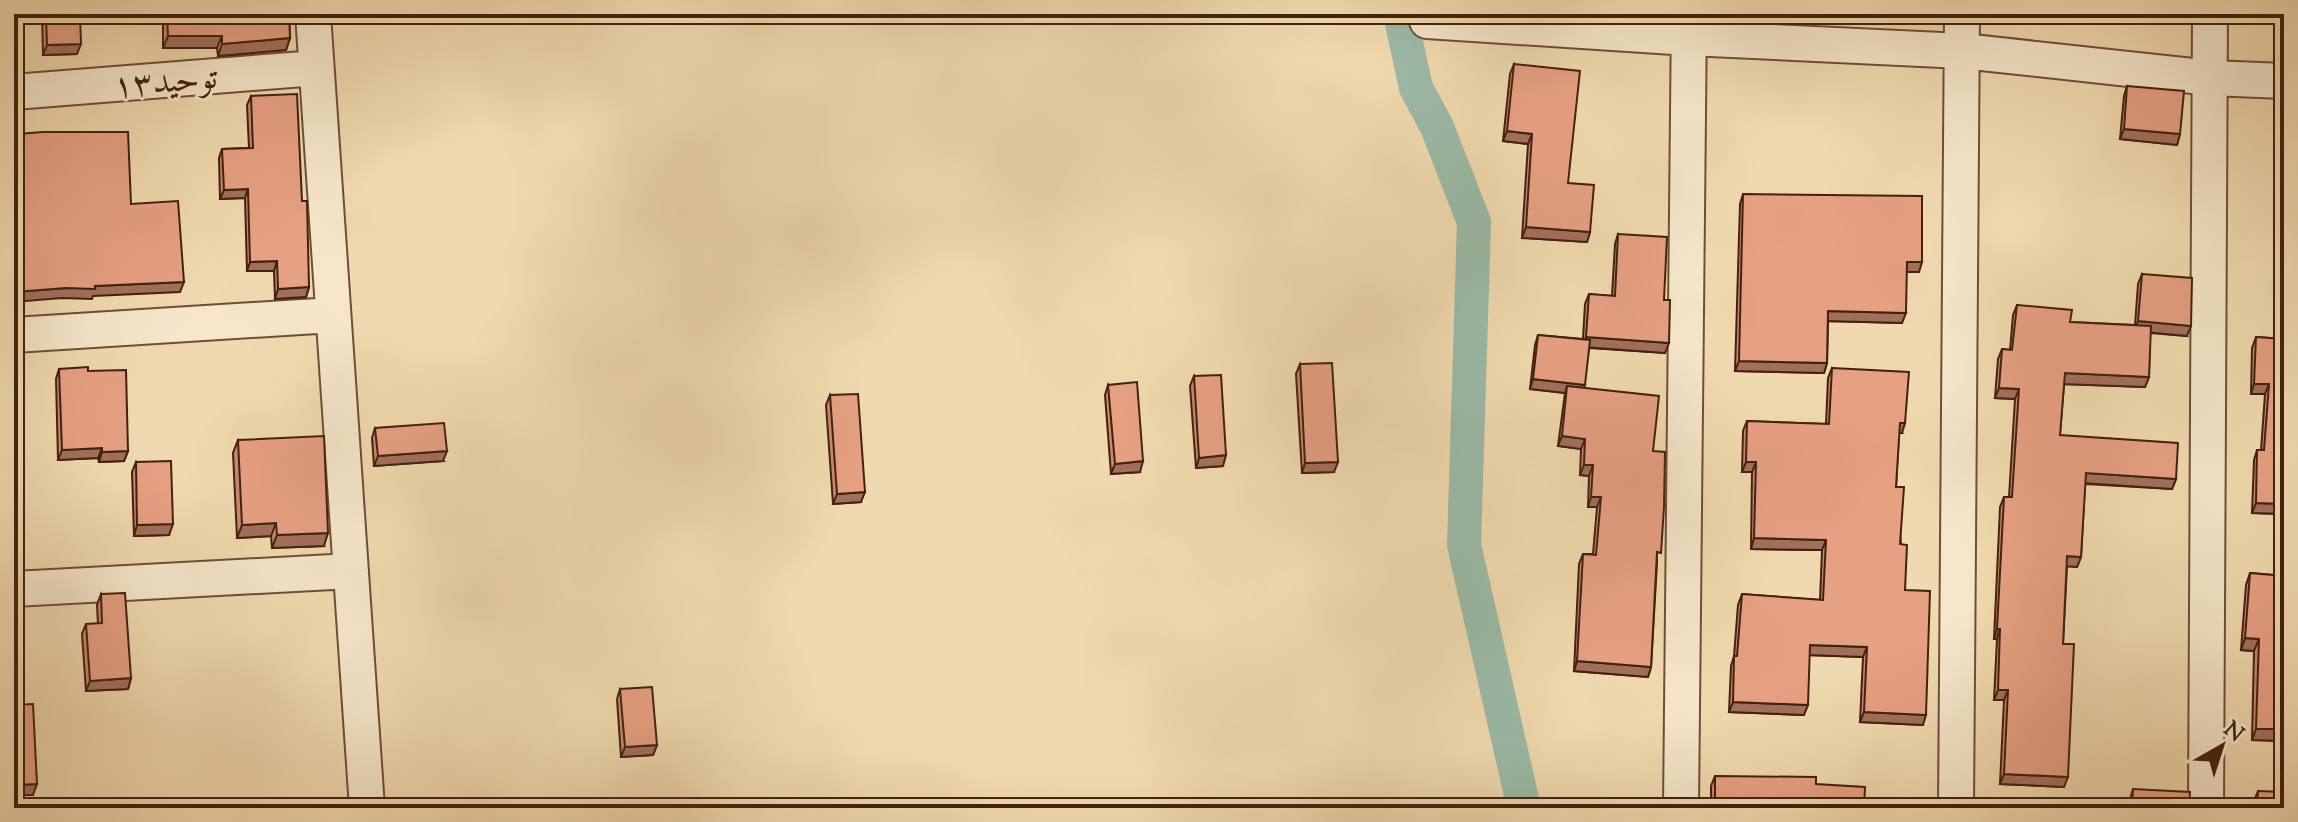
<svg xmlns="http://www.w3.org/2000/svg" width="2298" height="822" font-family="'Sorts Mill Goudy',Amiri,serif">
	<style>
		.lines { fill: none; stroke-linecap: round; stroke-linejoin: round }
		.canal { stroke: #9bbaa7; stroke-width: 34 }
		.street-casing { stroke: #6e4f36; stroke-width: 38 }
		.street { stroke: #f5e6ca; stroke-width: 34 }
		.wall { fill: #c68a70; stroke: #43210e; stroke-width: 2 }
		.shaded-wall { fill: #a1705b; stroke: #43210e; stroke-width: 2 }
		.building { fill: #e6a082; stroke: #43210e; stroke-width: 2 }
		.labels { text-anchor: middle; stroke-width: 6; stroke-linejoin: round; paint-order: stroke }
		.street-label { font-size: 34px; fill: #43210e; stroke: #f5e6ca }
	</style>
	<rect width="100%" height="100%" fill="#f0d9ae"/>
	<filter id="stains"><feTurbulence type="fractalNoise" baseFrequency=".0025" numOctaves="4"/><feColorMatrix values="0 0 0 0 .2 0 0 0 0 .09 0 0 0 0 .02 0 0 0 .5 -.17"/></filter>
	<radialGradient id="worn" r=".72"><stop offset=".6" stop-color="#630" stop-opacity="0"/><stop offset="1" stop-color="#630" stop-opacity=".3"/></radialGradient>
	<g class="lines">
		<path class="canal" d="M1400 14 1416 88 1437 127 1474 222 1464 545 1524 808"/>
		<defs>
			<path id="street" d="M313 14 367 808
				M1427 21 1689 38 1963 51 2211 78 2284 81
				M14 92 316 68
				M14 335 333 315
				M14 589 351 571
				M1681 808 1689 14
				M1956 808 1962 14
				M2206 808 2210 14"/>
		</defs>
		<use href="#street" class="street-casing"/>
		<use href="#street" class="street"/>
	</g>
	<path class="wall" d="M42 14H80L77 54 43 55Z
		M163 14H289L290 38 286 50 218 56 217 48H163Z
		M1514 64 1590 232 1587 242 1522 238 1528 144 1503 141 1510 74Z
		M2127 86 2180 134 2177 145 2120 139 2124 96Z
		M251 96 302 201 309 287 306 297 275 299 274 271H247L245 198 220 199 219 158 222 149 249 148 247 105Z
		M1743 194 1919 272H1906L1902 323 1828 321 1827 363 1824 373 1735 371 1740 204Z
		M1618 234 1664 300 1665 353 1589 348 1584 387 1653 451 1657 563 1651 667 1648 677 1574 671 1579 564 1583 554H1593L1597 507H1588L1589 476 1580 475 1581 449 1558 446 1565 393 1530 389 1535 345 1538 335 1583 339 1585 304 1589 294 1612 296 1615 244Z
		M2142 274 2187 336 2150 333 2149 377 2145 387 2064 384 2060 435 2176 479 2172 489 2085 484 2081 557 2077 567 2067 566 2063 644 2064 787 2000 784 2004 700H1994L1997 639H1994L2000 507 2004 497H2009L2015 399 1995 398 1998 359 2002 349 2010 350 2013 315 2017 305 2070 322 2135 325 2138 284Z
		M2256 337 2284 339V514L2252 513 2254 460 2257 450H2261L2265 394H2251L2252 348Z
		M1300 364 1334 472 1302 473 1296 374Z
		M1832 368 1902 433H1899L1896 487 1905 590 1923 725 1860 722 1863 657 1809 655 1804 715 1729 712 1731 666 1734 656 1738 605 1742 594 1820 600 1822 550 1751 549 1752 472H1742L1743 431 1747 421 1826 424 1828 378Z
		M59 369 88 371 128 451 124 461 99 462 98 458 58 460 56 379Z
		M1194 376 1223 466 1196 468 1190 386Z
		M1108 385 1140 472 1111 474 1105 395Z
		M830 395 861 502 833 504 826 405Z
		M375 428 443 461 374 466 372 438Z
		M238 440 324 546 272 548 271 536 237 538 233 453Z
		M136 462 169 535 134 536 132 472Z
		M2250 573 2284 576V741L2252 740 2254 651 2241 650 2246 585Z
		M101 594 131 678 128 689 86 691 82 634 86 624H98L97 605Z
		M620 689 657 745 653 755 621 757 617 699Z
		M1715 776 1816 784 1864 808H1711V786Z
		M2133 789 2189 808H2129L2130 799Z
		M2258 791 2284 808H2253V803Z"/>
	<path class="shaded-wall" d="M168 36H222L217 48H163Z
		M290 38 286 50 218 56 222 44Z
		M81 44 77 54 43 55 47 45Z
		M2124 129 2180 134 2177 145 2120 139Z
		M1507 131 1532 134 1528 144 1503 141Z
		M248 189 245 198 220 199 224 190Z
		M1526 227 1590 232 1587 242 1522 238Z
		M277 261 274 271H247L250 262Z
		M1907 262H1922L1919 272H1903Z
		M184 282 180 292 93 296 92 299 62 298 14 302V292L95 286Z
		M309 287 306 297 275 299 278 289Z
		M1828 311 1906 313 1902 323 1825 321Z
		M2138 321 2191 326 2187 336 2134 331Z
		M1586 337 1669 343 1665 353 1582 347Z
		M1739 361 1827 363 1824 373 1735 371Z
		M2065 373 2149 377 2145 387 2061 384Z
		M1533 379 1585 385 1581 395 1567 386 1565 393 1530 389Z
		M2254 384H2269L2265 394H2251Z
		M1999 388 2019 389 2015 399 1995 398Z
		M1900 423H1905L1902 433H1896Z
		M1562 436 1585 439 1581 449 1558 446Z
		M102 448 98 458 58 460 62 450Z
		M128 451 124 461 99 462 102 452Z
		M447 451 443 461 374 466 378 456Z
		M1226 455 1223 466 1196 468 1199 458Z
		M1143 461 1140 472 1111 474 1115 464Z
		M1338 462 1334 472 1302 473 1305 463Z
		M1746 462H1756L1752 472H1742Z
		M1584 465H1593L1589 476 1580 475Z
		M2086 473 2176 479 2172 489 2082 483Z
		M865 492 861 502 833 504 837 494Z
		M1591 497H1601L1597 507H1588Z
		M2256 503 2284 504V514L2252 513Z
		M276 523 271 536 237 538 242 525Z
		M173 524 169 535 134 536 137 525Z
		M328 533 324 546 272 548 277 535Z
		M1754 538 1826 540 1822 550 1751 549Z
		M2067 556 2081 557 2077 567 2063 566Z
		M1997 629H2000L1997 639H1994Z
		M2245 638 2259 639 2254 651 2241 650Z
		M1810 645 1867 647 1863 657 1806 655Z
		M1577 661 1651 667 1648 677 1574 671Z
		M131 678 128 689 86 691 90 681Z
		M1998 690H2008L2004 700H1994Z
		M1733 702 1808 705 1804 715 1729 712Z
		M1864 712 1926 715 1923 725 1860 722Z
		M2256 729H2284V741L2252 740Z
		M657 745 653 755 621 757 625 747Z
		M2004 774 2068 777 2064 787 2000 784Z
		M37 784 33 795H14V785Z"/>
	<path class="building" d="M46 14H80L81 44 47 45Z
		M167 14H289L290 38 222 44V36H168Z
		M1514 64 1580 71 1568 183 1594 185 1590 232 1526 227 1532 134 1507 131Z
		M2127 86 2184 91 2180 134 2124 129Z
		M297 94 302 201H307L309 287 278 289 277 261 250 262 248 189 224 190 222 149 253 148 251 96Z
		M43 132H128L131 204 178 201 184 282 95 286V289L66 288 14 292V140H18L17 134Z
		M1743 194 1922 196V262H1907L1906 313 1828 311 1827 363 1739 361Z
		M1618 234 1667 237 1664 300H1670L1669 343 1586 337 1589 294 1615 296Z
		M2142 274 2192 278 2191 326 2138 321Z
		M2017 305 2072 310 2070 322 2151 326 2149 377 2065 373 2060 435 2178 443 2176 479 2086 473 2081 557 2067 556 2063 644H2074L2068 777 2004 774 2008 690H1998L2000 629H1997L2004 497H2012L2019 389 1999 388 2002 349 2012 350Z
		M1538 335 1590 340 1585 385 1533 379Z
		M2256 337 2284 339V504L2256 503 2257 450H2264L2269 384H2254Z
		M1332 363 1338 462 1305 463 1300 364Z
		M88 367V371L126 370 128 451 102 452V448L62 450 59 369Z
		M1832 368 1909 372 1905 423H1900L1896 487H1904L1900 544 1907 545 1905 590 1930 591 1926 715 1864 712 1867 647 1810 645 1808 705 1733 702 1734 656H1737L1742 594 1823 600 1826 540 1754 538 1756 462H1746L1747 421 1829 424Z
		M1221 375 1226 455 1199 458 1194 376Z
		M1137 382 1143 461 1115 464 1108 385Z
		M1567 386 1659 396 1653 451 1665 452 1664 507 1661 553 1657 552 1651 667 1577 661 1583 554 1596 555 1601 497H1591L1593 465H1584L1585 439 1562 436Z
		M858 394 865 492 837 494 830 395Z
		M444 423 447 451 378 456 375 428Z
		M324 436 328 533 277 535 276 523 242 525 238 440Z
		M171 461 173 524 137 525 136 462Z
		M2250 573 2284 576V729H2256L2259 639 2245 638Z
		M125 593 131 678 90 681 86 624 102 623 101 594Z
		M652 687 657 745 625 747 620 689Z
		M33 704 37 784 14 785V705Z
		M1715 776 1816 777V784L1865 787 1864 808H1715Z
		M2133 789 2190 792 2189 808H2132Z
		M2258 791 2284 792V808H2257Z"/>
	<g class="labels">
		<g class="street-label">
			<text transform="translate(165 80) rotate(-5)" y="12">توحید۱۳</text>
		</g>
	</g>
	<rect width="2298" height="822" fill="none" stroke="#f0d9ae" stroke-width="48"/>
	<rect x="16" y="16" width="2266" height="790" fill="none" stroke="#43210e" stroke-width="4"/>
	<rect x="24" y="24" width="2250" height="774" fill="none" stroke="#43210e" stroke-width="2"/>
	<g transform="translate(2222 746) rotate(39)" stroke="#f5e6ca" stroke-width="6" paint-order="stroke">
	<path d="M0-6L14 30L0 20L-14 30Z" fill="#43210e"/>
	<text y="-12" font-size="22" font-weight="bold" text-anchor="middle" fill="#43210e">N</text>
	</g>
	<rect width="100%" height="100%" filter="url(#stains)"/>
	<rect width="100%" height="100%" fill="url(#worn)"/>
</svg>
